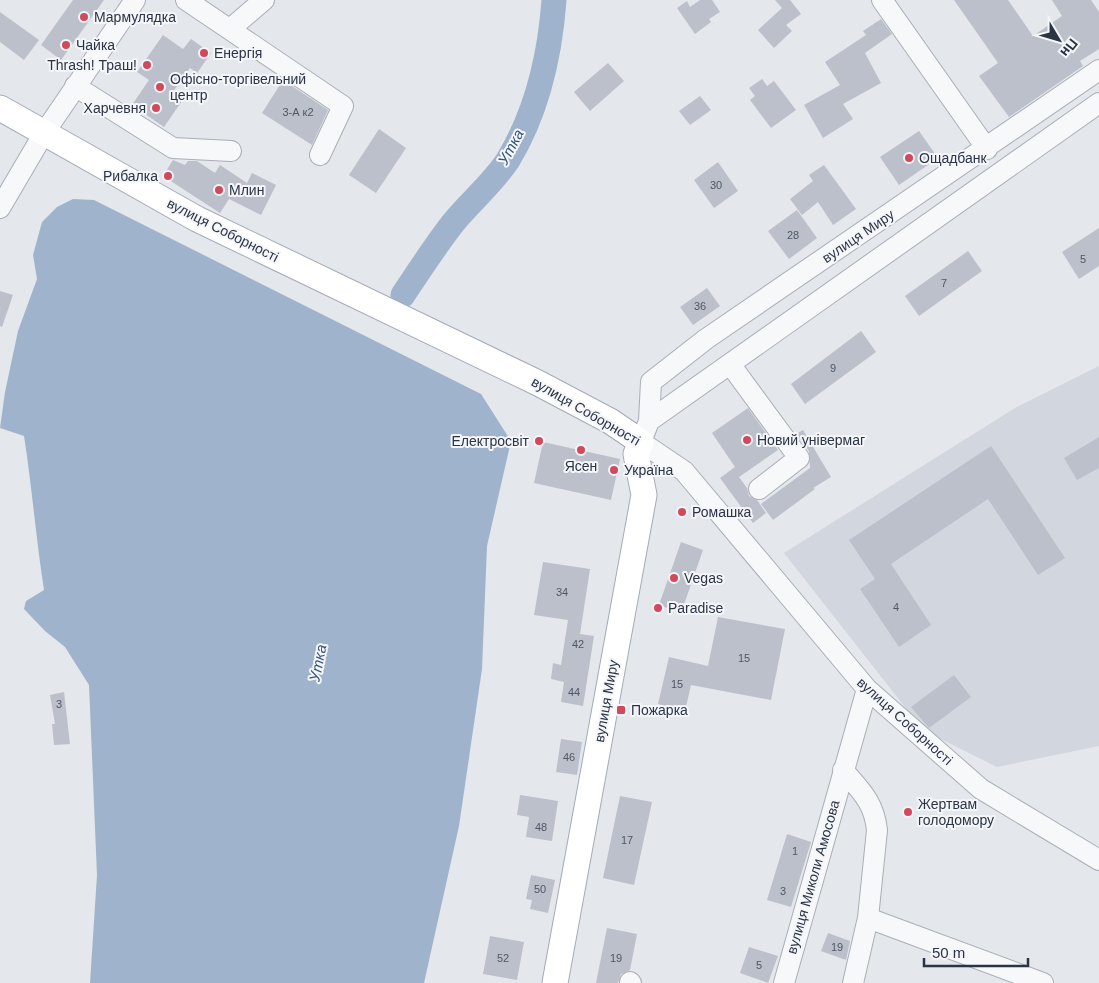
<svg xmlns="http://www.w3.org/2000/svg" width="1099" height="983" font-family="Arial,sans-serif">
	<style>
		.built { fill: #d2d6de }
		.water { fill: #9fb4cc }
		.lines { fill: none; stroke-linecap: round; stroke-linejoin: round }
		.river { stroke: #9fb4cc; stroke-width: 25 }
		.building { fill: #bbc0ca }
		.minor-casing { stroke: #a9aeb7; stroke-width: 22 }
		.major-casing { stroke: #a3abb8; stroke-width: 27 }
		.minor { stroke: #f7f8fa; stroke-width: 20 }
		.major { stroke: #fff; stroke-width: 25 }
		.poi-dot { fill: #d1495b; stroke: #f4f6f9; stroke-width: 2 }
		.labels { text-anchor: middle; stroke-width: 4; stroke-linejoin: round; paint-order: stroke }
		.number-label { font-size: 11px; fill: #4f5766 }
		.poi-label { font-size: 14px; fill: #2b3445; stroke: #f4f6f9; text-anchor: start }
		.street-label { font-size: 14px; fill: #2b3445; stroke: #f4f6f9 }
		.water-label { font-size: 15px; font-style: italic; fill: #34527a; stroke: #f4f6f9 }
	</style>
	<rect width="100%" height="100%" fill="#e4e7ec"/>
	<path class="built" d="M1099 366V746L997 767 923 730 784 553 1015 408Z"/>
	<path class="water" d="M73 199 94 200 481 394 511 441 487 546 482 669 459 826 424 983H90L97 875 89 685 65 647 45 631 24 609 26 601 44 590C36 539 32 487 24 436L0 428 5 392 18 331 37 279 33 255 42 222 57 207Z"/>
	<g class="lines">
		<path class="river" d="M403 295C419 271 435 246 453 223 470 202 493 183 508 160 537 112 550 55 554 0"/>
	</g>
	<path class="building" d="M73 0H104L61 60 41 45Z
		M700 0H712L720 12 709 19 711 22 695 34 677 8 687 1 690 7Z
		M775 0H790L801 14 786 25 792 31 774 48 758 30 782 8Z
		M954 0H1008L1033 36 1062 16 1052 0H1091L1099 12V49L1080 61 1083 66 1009 117 979 76 998 63Z
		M0 12 39 40 24 60 0 42Z
		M881 19 892 34 865 53 881 83 843 104 853 119 823 138 804 105 840 85 825 62 866 35 863 31Z
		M163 35 183 49 191 39 211 53 197 73 190 68 172 93 182 101 164 127 132 105 149 80 137 72Z
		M608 63 624 81 590 111 574 92Z
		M762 79 767 86 774 81 796 110 771 128 750 100 755 96 749 88Z
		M283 80 328 110 312 145 262 113Z
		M700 96 711 110 690 125 679 111Z
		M379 129 406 148 376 193 349 175Z
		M919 131 938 158 899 185 880 157Z
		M173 160 185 165 188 161H197L215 173 220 165 247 183 252 173 276 185 261 215 229 199 220 213 163 176Z
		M718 162 738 191 714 208 694 180Z
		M824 165 856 209 833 225 818 202 802 215 790 199 813 181 809 175Z
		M797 210 817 238 789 259 768 231Z
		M1099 228V266L1079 279 1062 252Z
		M968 251 982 271 919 316 905 296Z
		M707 288 720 306 693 325 680 307Z
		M0 291 13 295 2 327 0 326Z
		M861 331 876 352 805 404 791 384Z
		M748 408 778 450 739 477 747 488 749 496 757 500 766 513 753 523 720 478 735 467 712 433Z
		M803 430 831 477 813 488 815 489 773 520 761 504 810 468 809 451 796 434Z
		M1099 437V468L1077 480 1064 458Z
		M543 442 620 459 611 500 534 483Z
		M991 446 1065 558 1038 575 988 499 891 564 931 625 899 647 860 589 875 579 849 540Z
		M681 542 703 550 681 613 659 605Z
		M543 562 590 569 580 634 594 636 583 706 561 702 564 682 551 679 553 663 561 665 568 620 534 615Z
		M718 617 785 629 771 700 691 685 685 711 658 704 669 657 708 666Z
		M954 675 971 697 929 728 911 707Z
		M64 692 70 744 54 745 52 724H55L50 695Z
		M561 739 582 742 577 775 556 772Z
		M520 795 558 801 552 841 526 837 529 817 517 815Z
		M620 796 652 802 634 885 603 878Z
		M787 834 811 842 791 907 767 900Z
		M531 875 555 880 548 913 530 909 532 900 526 899Z
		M607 928 637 934 630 970 621 974 618 983H596Z
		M828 933 850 941 846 960 821 951Z
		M490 936 524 942 517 980 483 974Z
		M749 947 778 956 768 983 740 973Z"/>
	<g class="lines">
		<defs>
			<path id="minor" d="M186 0 343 106 320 155
				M882 0 987 149
				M230 29 264 0
				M1099 70 706 339 651 382 649 421 641 442 684 471 867 689 981 789 1099 860
				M75 86 173 148 231 151
				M0 208 44 133 135 0
				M730 364 799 458 759 489
				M649 421 1099 103
				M843 770C861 791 874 802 877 830L868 918
				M630 982 631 983
				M784 983 867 689
				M853 983 868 918 1043 983"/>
			<path id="major" d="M0 108 197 219 538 383 610 421 641 442 636 454 644 495 555 983"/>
		</defs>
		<use href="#minor" class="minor-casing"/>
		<use href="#major" class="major-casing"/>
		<use href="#minor" class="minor"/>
		<use href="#major" class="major"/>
	</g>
	<g class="poi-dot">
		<circle cx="84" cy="17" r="5"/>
		<circle cx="66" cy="45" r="5"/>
		<circle cx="204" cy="53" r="5"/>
		<circle cx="147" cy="65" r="5"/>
		<circle cx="160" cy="87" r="5"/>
		<circle cx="156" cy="108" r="5"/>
		<circle cx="909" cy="158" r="5"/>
		<circle cx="168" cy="176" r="5"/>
		<circle cx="219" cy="190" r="5"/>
		<circle cx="747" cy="440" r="5"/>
		<circle cx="539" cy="441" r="5"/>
		<circle cx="581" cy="450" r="5"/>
		<circle cx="614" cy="470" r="5"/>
		<circle cx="682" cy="512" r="5"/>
		<circle cx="674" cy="578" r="5"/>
		<circle cx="658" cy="608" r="5"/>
		<rect x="616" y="705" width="10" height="10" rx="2.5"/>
		<circle cx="908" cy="812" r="5"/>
	</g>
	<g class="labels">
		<g class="number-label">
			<text x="298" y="116">3-А к2</text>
			<text x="716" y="189">30</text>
			<text x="793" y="239">28</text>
			<text x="1083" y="263">5</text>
			<text x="944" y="287">7</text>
			<text x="700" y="310">36</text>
			<text x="833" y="372">9</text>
			<text x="562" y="596">34</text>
			<text x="896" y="611">4</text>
			<text x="578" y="648">42</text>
			<text x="744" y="662">15</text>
			<text x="677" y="688">15</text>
			<text x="574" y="696">44</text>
			<text x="59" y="708">3</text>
			<text x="569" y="761">46</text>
			<text x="541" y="831">48</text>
			<text x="627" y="844">17</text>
			<text x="795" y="855">1</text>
			<text x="540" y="893">50</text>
			<text x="783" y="895">3</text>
			<text x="837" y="951">19</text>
			<text x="503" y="962">52</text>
			<text x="616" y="962">19</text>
			<text x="759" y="969">5</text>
		</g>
		<g class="poi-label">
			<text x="94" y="22">Мармулядка</text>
			<text x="76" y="50">Чайка</text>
			<text x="214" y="58">Енергія</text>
			<text x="137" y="70" text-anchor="end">Thrash! Траш!</text>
			<text x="170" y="84">Офісно-торгівельний<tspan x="170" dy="16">центр</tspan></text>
			<text x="146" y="113" text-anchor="end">Харчевня</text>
			<text x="919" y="163">Ощадбанк</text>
			<text x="158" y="181" text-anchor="end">Рибалка</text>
			<text x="229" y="195">Млин</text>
			<text x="757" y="445">Новий універмаг</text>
			<text x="529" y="446" text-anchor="end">Електросвіт</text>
			<text x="581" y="471" text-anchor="middle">Ясен</text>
			<text x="624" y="475">Україна</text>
			<text x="692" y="517">Ромашка</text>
			<text x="684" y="583">Vegas</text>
			<text x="668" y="613">Paradise</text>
			<text x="631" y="715">Пожарка</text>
			<text x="918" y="809">Жертвам<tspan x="918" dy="16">голодомору</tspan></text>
		</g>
		<g class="street-label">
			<text transform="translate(223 230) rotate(27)" y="5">вулиця Соборності</text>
			<text transform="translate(858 236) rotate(-34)" y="5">вулиця Миру</text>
			<text transform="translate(586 411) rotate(30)" y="5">вулиця Соборності</text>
			<text transform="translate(606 701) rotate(-80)" y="5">вулиця Миру</text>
			<text transform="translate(905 721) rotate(42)" y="5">вулиця Соборності</text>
			<text transform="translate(813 877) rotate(-74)" y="5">вулиця Миколи Амосова</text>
		</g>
		<g class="water-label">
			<text transform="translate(511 147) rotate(-62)" y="5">Утка</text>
			<text transform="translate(318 663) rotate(-79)" y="5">Утка</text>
		</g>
	</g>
	<g transform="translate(1059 40) rotate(128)" stroke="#f4f6f9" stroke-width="4" paint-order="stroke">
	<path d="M0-4L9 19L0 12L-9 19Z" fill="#2b3445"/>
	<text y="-8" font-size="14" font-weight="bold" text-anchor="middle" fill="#2b3445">Пн</text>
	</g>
	<path d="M924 958v8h104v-8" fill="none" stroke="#2b3445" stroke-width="2.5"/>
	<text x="932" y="958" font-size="15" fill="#2b3445" stroke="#f4f6f9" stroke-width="4" paint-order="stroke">50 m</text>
</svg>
